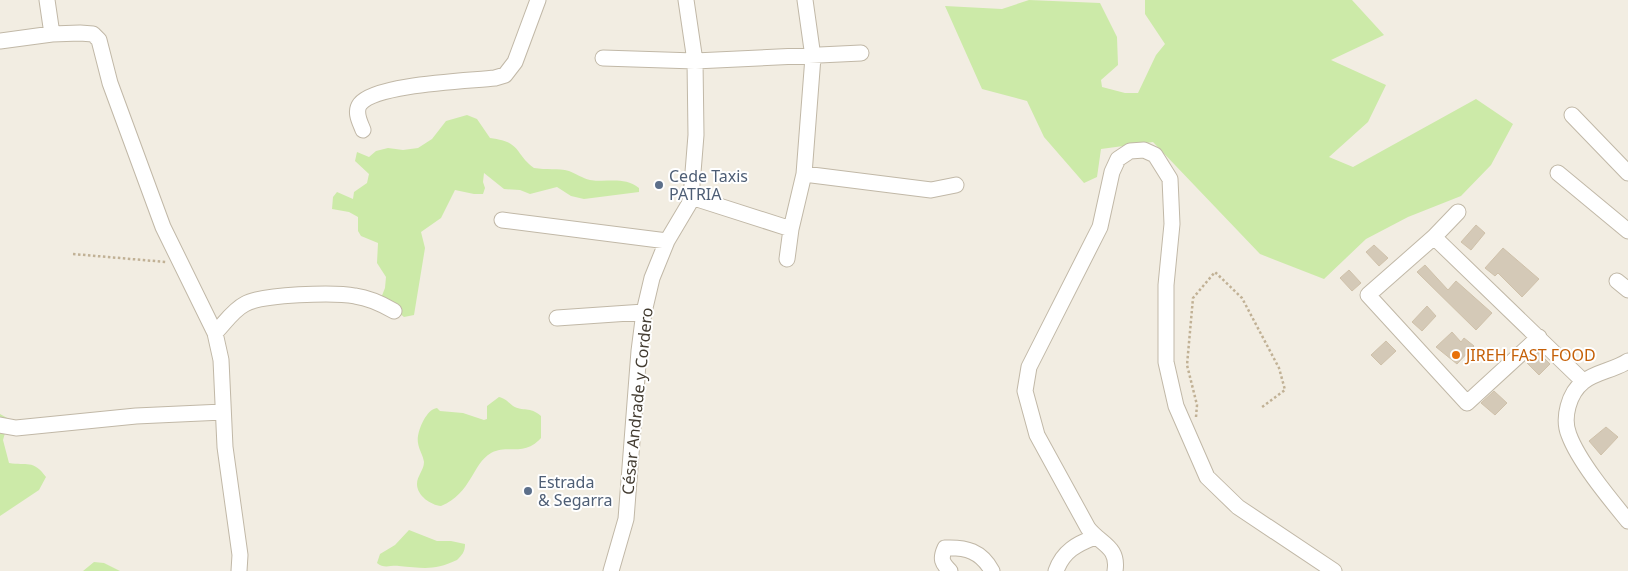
<svg xmlns="http://www.w3.org/2000/svg" width="1628" height="571" font-family="'Noto Sans',sans-serif">
	<style>
		.green { fill: #cceaa8 }
		.building { fill: #d4c9b7; stroke: #cfc1aa }
		.lines { fill: none; stroke-linecap: round; stroke-linejoin: round }
		.minor-casing { stroke: #c1b8a7; stroke-width: 17 }
		.path { stroke: #c1b195; stroke-width: 2.5; stroke-dasharray: 2.5 2.5; stroke-linecap: butt }
		.minor { stroke: #fff; stroke-width: 15 }
		.service-dot { fill: #5c6f8a; stroke: #fff; stroke-width: 2 }
		.food-dot { fill: #e8710a; stroke: #fff; stroke-width: 2 }
		.labels { text-anchor: middle; stroke-width: 4; stroke-linejoin: round; paint-order: stroke }
		.service-label { font-size: 16px; fill: #4e5e75; stroke: #fff; text-anchor: start }
		.food-label { font-size: 16px; fill: #c56008; stroke: #fff; text-anchor: start }
		.street-label { font-size: 16px; fill: #443d32; stroke: #fff }
	</style>
	<rect width="100%" height="100%" fill="#f2ede2"/>
	<path class="green" d="M1029 0 1100 3 1117 37 1118 65 1101 80 1102 87 1125 93H1138L1156 55 1165 44 1145 14V0H1352L1384 35 1331 60 1386 85 1368 122 1329 157 1353 167 1476 99 1513 124 1491 165 1461 196 1408 217 1366 239 1324 279 1260 254 1153 142 1101 149 1097 177 1084 183 1044 137 1027 101 982 89 945 6 1002 9Z
		M467 115 477 119 490 138C522 142 514 153 534 168 546 170 558 168 569 171 577 174 582 178 590 180 608 183 623 176 639 188V192L584 199 571 196 557 187 530 194 520 190 504 189 484 173 483 182 485 188 483 194H474L455 190 441 218 421 232 425 248 414 315 404 317 381 298 385 288 386 277 377 263 378 243 361 236 358 231V217L349 212 332 209 333 197 337 192 353 199 354 192 367 183 369 174 355 161 357 152 369 157 376 151 388 148 403 150 418 148 432 139 446 121Z
		M499 397C506 399 508 402 513 406 523 412 530 406 541 416V438C524 457 508 444 491 453 472 464 472 493 441 506 431 505 417 496 417 484 417 476 424 470 424 462 423 455 419 450 418 443 416 433 426 409 437 408L440 411 463 413 484 420 487 419V406Z
		M0 414 9 419 3 440 9 463C27 466 33 459 46 477L39 490 0 516Z
		M409 530 437 541H451L465 544C465 552 462 555 457 560 434 571 423 568 399 566 390 565 384 569 377 563L380 554 395 545Z
		M94 562 104 563 120 571H83Z"/>
	<path class="building" d="M1476 225 1485 233 1471 250 1461 242Z
		M1374 245 1388 258 1379 266 1366 252Z
		M1503 248 1539 279 1522 297 1498 273 1495 276 1485 268Z
		M1425 265 1448 290 1456 281 1492 313 1476 330 1417 272Z
		M1349 270 1361 283 1352 291 1340 278Z
		M1427 306 1436 316 1422 331 1412 322Z
		M1452 332 1461 342 1464 338 1474 346 1457 364 1436 347Z
		M1386 341 1396 351 1381 365 1371 355Z
		M1538 352 1550 364 1539 375 1527 363Z
		M1494 391 1507 403 1495 415 1481 403Z
		M1606 427 1618 437 1601 455 1589 441Z"/>
	<g class="lines">
		<defs>
			<path id="minor" d="M47 0 52 34
				M0 41 52 34 80 33 93 34 99 40 110 83 163 227 215 333 221 360 225 447 240 555 239 571
				M603 58 695 61 861 53
				M1572 115 1628 173
				M363 130C360 122 354 112 360 104 375 84 468 81 495 78L505 75 515 62 538 0
				M1558 173 1628 231
				M804 174 931 190 956 185
				M691 197 791 229
				M502 220 667 241
				M1434 237 1458 212
				M787 259 791 229 804 174 813 57 805 0
				M1617 281 1628 290
				M557 318 644 312
				M215 333C224 324 233 310 245 304 262 294 335 292 355 296 370 298 382 304 394 311
				M1539 337 1467 403 1368 295 1434 237 1583 381
				M1628 361C1615 370 1595 372 1583 382 1569 393 1562 418 1569 435 1579 462 1610 499 1628 521
				M0 425 16 428 136 416 223 412
				M611 571 626 519 639 351 644 312 652 278 667 241 689 204 691 197 696 135 695 61 686 0
				M950 571C942 563 940 559 945 548 966 547 981 551 992 571
				M1056 571C1063 551 1077 544 1095 537
				M1115 571C1119 546 1100 544 1088 528L1037 435 1025 391 1029 367 1100 227 1112 172 1118 159 1130 151 1144 150 1155 155 1170 179 1172 224 1166 285V362L1176 406 1207 477 1238 507 1334 571"/>
		</defs>
		<use href="#minor" class="minor-casing"/>
		<path class="path" d="M73 254 166 262
			M1196 417 1197 405 1187 365 1193 298 1215 272 1242 298 1279 368 1285 390 1262 407"/>
		<use href="#minor" class="minor"/>
	</g>
	<g class="service-dot">
		<circle cx="659" cy="185" r="5"/>
		<circle cx="528" cy="491" r="5"/>
	</g>
	<circle class="food-dot" cx="1456" cy="355" r="5"/>
	<g class="labels">
		<g class="service-label">
			<text x="669" y="182">Cede Taxis<tspan x="669" dy="18">PATRIA</tspan></text>
			<text x="538" y="488">Estrada<tspan x="538" dy="18">&amp; Segarra</tspan></text>
		</g>
		<g class="food-label">
			<text x="1466" y="361">JIREH FAST FOOD</text>
		</g>
		<g class="street-label">
			<text transform="translate(637 401) rotate(-84)" y="6">César Andrade y Cordero</text>
		</g>
	</g>
</svg>
